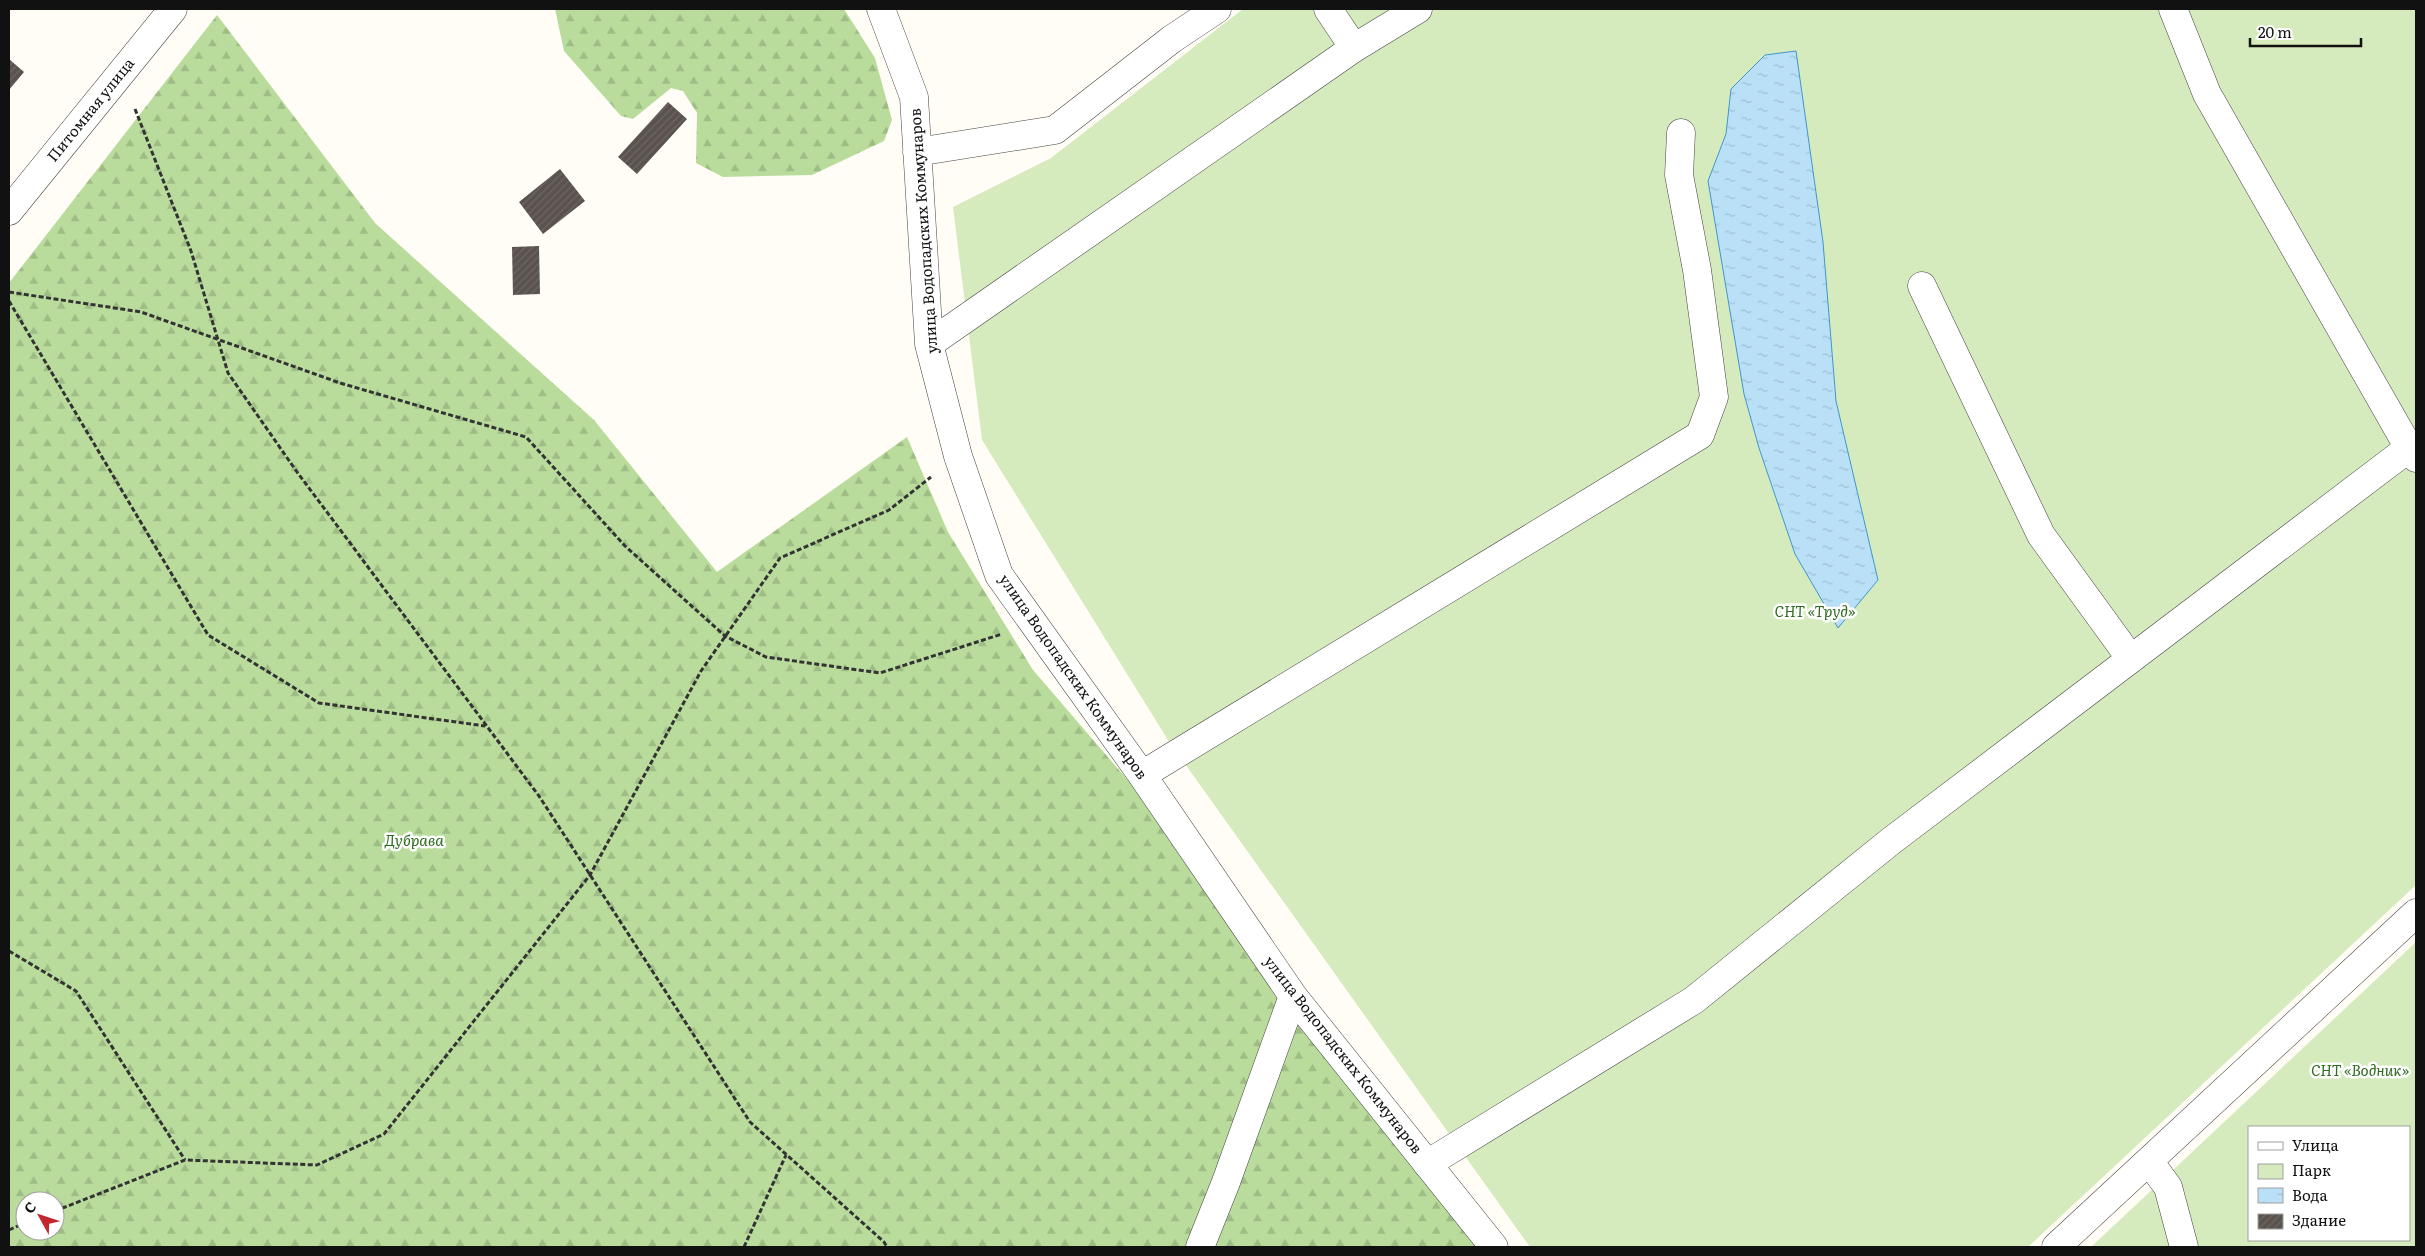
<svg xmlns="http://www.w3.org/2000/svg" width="2425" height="1256" font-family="Literata,serif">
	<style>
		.forest { fill: url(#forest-firs); fill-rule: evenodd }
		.park { fill: #d5ebbd; fill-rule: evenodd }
		.water { fill: url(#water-ripples); stroke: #3f96cf }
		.building { fill: url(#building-hatch) }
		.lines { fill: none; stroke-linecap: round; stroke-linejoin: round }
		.minor-casing { stroke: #444; stroke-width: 29 }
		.path { stroke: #333; stroke-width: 3; stroke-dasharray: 5 2.5; stroke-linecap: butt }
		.minor { stroke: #fff; stroke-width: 28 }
		.labels { text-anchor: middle; stroke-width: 5; stroke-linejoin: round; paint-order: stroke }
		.street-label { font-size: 15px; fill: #111; stroke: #fff }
		.park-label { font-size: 15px; font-style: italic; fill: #2f6b1f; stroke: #fff }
	</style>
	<defs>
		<pattern id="forest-firs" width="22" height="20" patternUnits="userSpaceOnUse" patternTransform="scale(1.25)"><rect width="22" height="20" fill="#b9dc9c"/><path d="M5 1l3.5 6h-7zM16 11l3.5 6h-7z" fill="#9ebc85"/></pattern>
		<pattern id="water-ripples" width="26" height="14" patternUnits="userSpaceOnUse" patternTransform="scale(1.25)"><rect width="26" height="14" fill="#b9e0f7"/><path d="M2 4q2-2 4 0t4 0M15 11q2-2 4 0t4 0" fill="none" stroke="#9ebfd3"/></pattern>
		<pattern id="building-hatch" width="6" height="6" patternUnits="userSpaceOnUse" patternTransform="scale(1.25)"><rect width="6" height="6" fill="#5a524d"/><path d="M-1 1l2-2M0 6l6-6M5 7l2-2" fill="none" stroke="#6d6662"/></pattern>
	</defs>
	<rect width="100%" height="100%" fill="#fffdf5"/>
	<path class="forest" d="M555 9H844L875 58 892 120 884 141 812 175 723 177 696 163 697 113 683 91 671 88 633 119 621 116 564 51Z
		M217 15 375 223 594 420 717 572 907 437 948 532 1033 670 1230 899 1490 1247H9V283ZM25 1201H55V1231H25Z"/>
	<path class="park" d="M1243 9H2416V885L2028 1247H1530L1168 740 982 440 953 207 1051 158Z
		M2416 942V1247H2091ZM2249 1127H2409V1240H2249Z"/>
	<path class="water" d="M1796 51 1823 242 1836 401 1878 580 1838 628 1795 554 1759 448 1744 394 1708 181 1726 134 1731 89 1765 55Z"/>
	<path class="building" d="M9 59 24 72 9 90Z
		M668 102 687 119 637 174 618 157Z
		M560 169 585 201 543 234 519 202Z
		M539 246 540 294 513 295 512 247Z"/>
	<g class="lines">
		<defs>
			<path id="minor" d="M881 9 914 97 929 344 958 456 999 575 1142 775 1293 996 1494 1247
				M1328 9 1354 48
				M2173 9 2207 94 2409 448 2416 458
				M917 152 1055 130 1172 39 1217 9
				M9 211 173 9
				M1922 286 2041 535 2131 659
				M929 344 1354 48 1418 9
				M1142 775 1700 435 1714 397 1697 270 1679 175 1681 133
				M2149 1161 2168 1187 2184 1247
				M1427 1164 1694 1000 1891 841 2409 448
				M1200 1247 1226 1182 1293 996
				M2056 1247 2416 913"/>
		</defs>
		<use href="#minor" class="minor-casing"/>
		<path class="path" d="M135 109 191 251 228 373 297 472 539 796 750 1122 884 1242 887 1247
			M9 292 141 312 340 383 526 437 625 546 725 636 766 657 880 673 1002 634
			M9 301 208 635 319 703 485 726
			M9 951 76 991 185 1160
			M55 1211 185 1160 317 1165 384 1134 590 875 701 671 780 558 889 510 931 477
			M9 1230 25 1223
			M744 1247 786 1155"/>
		<use href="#minor" class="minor"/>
	</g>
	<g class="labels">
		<g class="street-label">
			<text transform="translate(91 110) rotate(-51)" y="5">Питомная улица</text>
			<text transform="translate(924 231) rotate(-94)" y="5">улица Водопадских Коммунаров</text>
			<text transform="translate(1073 677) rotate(55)" y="5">улица Водопадских Коммунаров</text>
			<text transform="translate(1343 1055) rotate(52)" y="5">улица Водопадских Коммунаров</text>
		</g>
		<g class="park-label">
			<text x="1815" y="617">СНТ «Труд»</text>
			<text x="414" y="846">Дубрава</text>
			<text x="2360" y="1076">СНТ «Водник»</text>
		</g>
	</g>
	<rect width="2425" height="1256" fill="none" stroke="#111111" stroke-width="20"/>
	<rect x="2248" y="1126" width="162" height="115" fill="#ffffff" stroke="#a0a0a0"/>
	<rect x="2258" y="1142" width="25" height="8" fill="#ffffff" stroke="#a0a0a0"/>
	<text x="2292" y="1151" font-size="15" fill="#111111">Улица</text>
	<rect x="2258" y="1164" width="25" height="15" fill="#d5ebbd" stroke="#a0a0a0"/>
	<text x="2292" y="1176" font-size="15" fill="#111111">Парк</text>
	<rect x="2258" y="1188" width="25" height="15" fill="url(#water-ripples)" stroke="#a0a0a0"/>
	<text x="2292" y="1201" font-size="15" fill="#111111">Вода</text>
	<rect x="2258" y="1214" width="25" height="15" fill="url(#building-hatch)" stroke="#a0a0a0"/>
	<text x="2292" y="1226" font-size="15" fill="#111111">Здание</text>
	<g transform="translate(40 1216) rotate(310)"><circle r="24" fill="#ffffff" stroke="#a0a0a0"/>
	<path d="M0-4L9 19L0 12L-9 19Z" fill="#c4262e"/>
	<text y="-8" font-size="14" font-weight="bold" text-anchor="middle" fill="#111111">С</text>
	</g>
	<path d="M2250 38v8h111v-8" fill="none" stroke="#111111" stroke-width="2.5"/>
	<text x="2258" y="38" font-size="15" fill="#111111" stroke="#ffffff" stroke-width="4" paint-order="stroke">20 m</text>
</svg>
